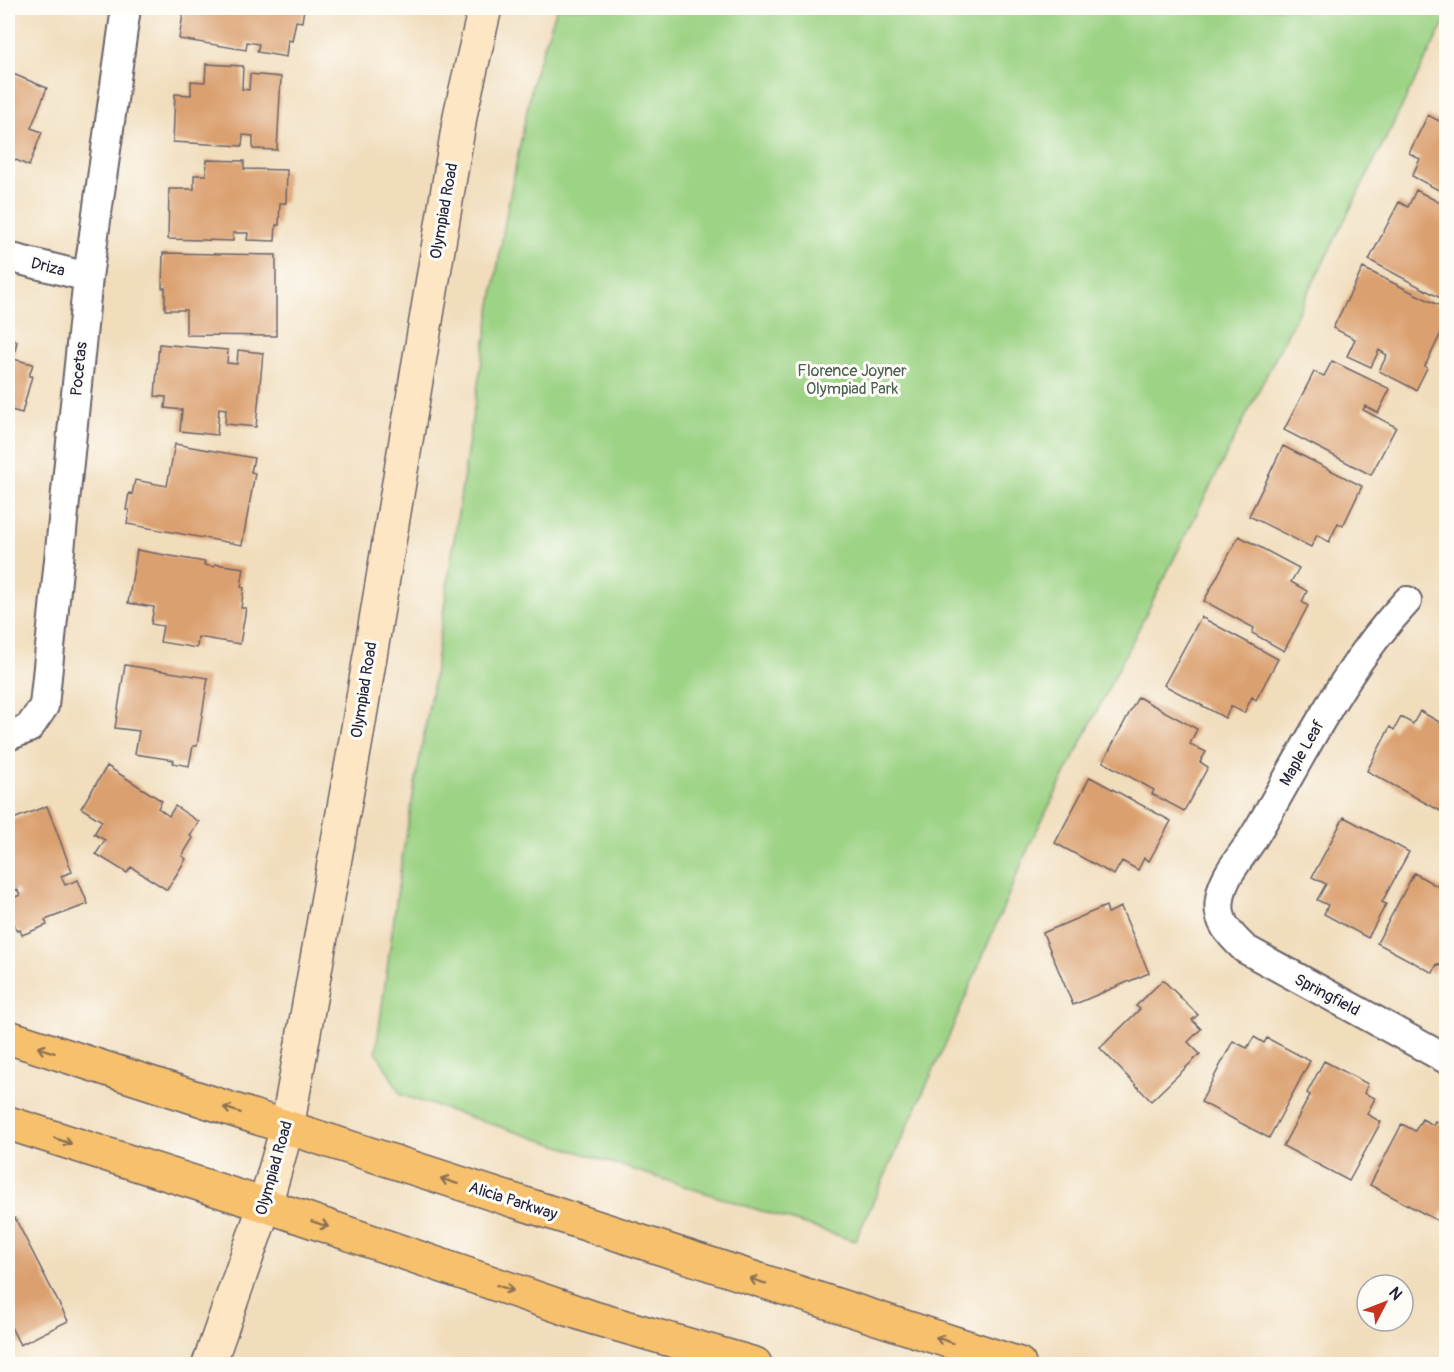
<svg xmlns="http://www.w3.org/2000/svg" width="1454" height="1372" viewBox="0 0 1454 1372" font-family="Pangolin,sans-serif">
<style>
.green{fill:#9dd385;stroke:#607a60;stroke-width:1.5}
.building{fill:#dba06f}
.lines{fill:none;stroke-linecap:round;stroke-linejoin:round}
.street-casing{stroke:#6a6368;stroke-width:32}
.secondary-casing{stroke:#6a6368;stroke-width:36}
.primary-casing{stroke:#6a6368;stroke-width:36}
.street{stroke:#fff;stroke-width:28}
.secondary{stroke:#fce6c4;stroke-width:33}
.primary{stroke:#f7c06c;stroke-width:33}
.oneway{stroke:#8c7154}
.labels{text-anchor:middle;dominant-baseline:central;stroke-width:6;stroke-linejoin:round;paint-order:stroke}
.street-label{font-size:16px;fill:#22223b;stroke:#fdfcf7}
.park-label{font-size:16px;fill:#4d6055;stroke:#fdfcf7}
</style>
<rect width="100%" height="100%" fill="#fdfcf7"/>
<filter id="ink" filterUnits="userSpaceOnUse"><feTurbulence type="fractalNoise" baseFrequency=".0167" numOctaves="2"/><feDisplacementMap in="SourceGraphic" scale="12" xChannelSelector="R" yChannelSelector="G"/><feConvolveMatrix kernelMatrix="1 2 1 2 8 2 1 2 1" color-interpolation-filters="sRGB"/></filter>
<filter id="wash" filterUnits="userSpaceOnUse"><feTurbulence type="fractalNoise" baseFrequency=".008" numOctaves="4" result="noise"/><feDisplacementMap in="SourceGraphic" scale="24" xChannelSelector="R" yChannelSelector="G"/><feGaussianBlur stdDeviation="1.35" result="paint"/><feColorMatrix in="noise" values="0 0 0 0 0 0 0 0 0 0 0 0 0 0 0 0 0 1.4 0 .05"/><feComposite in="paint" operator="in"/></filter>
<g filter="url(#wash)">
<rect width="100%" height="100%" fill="#f1ddbc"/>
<!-- green -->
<path class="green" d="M 557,8 L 1446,8 L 1446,19 L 1030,844 L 949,1036 L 855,1241 L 401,1095 L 376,1051 L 402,858 L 432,689 L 470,432 L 507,210 L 534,75 Z"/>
<g id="blocks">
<!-- building -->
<path class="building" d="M 184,8 L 304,8 L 302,22 L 296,21 L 292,41 L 288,40 L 286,57 L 257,52 L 259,44 L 247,42 L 246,50 L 179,39 Z
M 206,64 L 243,66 L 242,89 L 249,90 L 250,74 L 281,77 L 277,150 L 253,149 L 253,136 L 243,135 L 242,146 L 173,142 L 175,94 L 191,95 L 191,81 L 205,82 Z
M 13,74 L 47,88 L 31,128 L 42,132 L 29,166 L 14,159 L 9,170 L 8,170 L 8,79 L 11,80 Z
M 1446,106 L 1446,194 L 1412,176 L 1420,159 L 1409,153 L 1428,115 L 1439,121 Z
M 207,160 L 244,161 L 244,169 L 287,170 L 286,203 L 280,203 L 279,225 L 276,225 L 275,241 L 247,240 L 248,233 L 233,233 L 233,241 L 168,239 L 169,189 L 194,189 L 194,175 L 206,175 Z
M 1416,190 L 1446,206 L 1446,301 L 1369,260 L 1399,202 L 1408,207 Z
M 163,253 L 276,255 L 276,336 L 186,335 L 186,310 L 165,310 L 165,288 L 162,288 Z
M 1363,268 L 1446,309 L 1446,323 L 1425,366 L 1427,368 L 1416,390 L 1379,371 L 1387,355 L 1379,350 L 1371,367 L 1347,356 L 1355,339 L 1333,328 Z
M 8,339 L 17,341 L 13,359 L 33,364 L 29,376 L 32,376 L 22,413 L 11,410 L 8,421 Z
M 159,344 L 228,350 L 227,363 L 237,364 L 238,350 L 263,353 L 256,427 L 225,424 L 226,409 L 219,408 L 217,435 L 180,431 L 182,410 L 165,408 L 166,397 L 155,396 Z
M 1332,361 L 1390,389 L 1378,413 L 1365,406 L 1363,410 L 1396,427 L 1371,475 L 1284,430 L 1314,372 L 1324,376 Z
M 175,444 L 254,458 L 251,472 L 255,473 L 242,545 L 127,524 L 129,510 L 126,510 L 129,493 L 132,494 L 135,480 L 167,486 Z
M 1283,446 L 1362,486 L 1343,526 L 1338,523 L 1329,542 L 1317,535 L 1311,547 L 1249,516 Z
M 1239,536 L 1299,568 L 1291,582 L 1307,591 L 1302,602 L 1308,606 L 1284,651 L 1252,633 L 1254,628 L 1204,601 Z
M 137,550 L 205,562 L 204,565 L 214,567 L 215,564 L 244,568 L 241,587 L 244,588 L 241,608 L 246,608 L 240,644 L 198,637 L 197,648 L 160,642 L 163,626 L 151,624 L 154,607 L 128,603 Z
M 1201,617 L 1278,659 L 1256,700 L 1252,697 L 1244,713 L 1231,706 L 1225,718 L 1164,685 Z
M 125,665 L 208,678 L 197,746 L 193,746 L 189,766 L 173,763 L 174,760 L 135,754 L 139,731 L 115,728 Z
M 1138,697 L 1197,729 L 1190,744 L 1206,752 L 1200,762 L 1208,767 L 1184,811 L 1152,794 L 1154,790 L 1103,762 Z
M 1420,711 L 1446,726 L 1446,808 L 1444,813 L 1367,771 L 1390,727 L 1394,730 L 1401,717 L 1413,724 Z
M 107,766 L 162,801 L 158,808 L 169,816 L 175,806 L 199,822 L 190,836 L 193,838 L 182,856 L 186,859 L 167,890 L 131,867 L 127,873 L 96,854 L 105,840 L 94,834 L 102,821 L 81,808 Z
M 1090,777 L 1171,821 L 1149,861 L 1144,858 L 1138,870 L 1122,861 L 1114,875 L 1055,843 Z
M 47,806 L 72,872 L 61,876 L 65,885 L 78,880 L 88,904 L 45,920 L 47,925 L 22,935 L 20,930 L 17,931 L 8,908 L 8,900 L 20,895 L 17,889 L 8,893 L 8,821 Z
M 1344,817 L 1409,852 L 1382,902 L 1386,904 L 1368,938 L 1324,914 L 1328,905 L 1317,900 L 1326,884 L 1312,877 Z
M 1414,873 L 1446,891 L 1446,968 L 1437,964 L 1433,973 L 1377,943 Z
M 1106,906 L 1108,913 L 1121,907 L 1149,973 L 1073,1005 L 1043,933 Z
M 1163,980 L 1198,1015 L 1192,1020 L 1201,1029 L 1188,1042 L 1200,1054 L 1151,1101 L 1100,1048 L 1140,1009 L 1136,1006 Z
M 1254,1037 L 1264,1043 L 1267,1038 L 1310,1061 L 1269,1138 L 1201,1102 L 1233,1041 L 1247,1048 Z
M 1324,1061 L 1368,1084 L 1364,1093 L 1375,1098 L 1367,1114 L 1381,1122 L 1349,1181 L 1283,1146 L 1310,1095 L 1307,1093 Z
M 1422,1119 L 1433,1125 L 1435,1121 L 1446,1127 L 1446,1205 L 1438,1221 L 1370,1185 L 1402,1124 L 1415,1131 Z
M 15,1218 L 68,1321 L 20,1345 L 8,1321 L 8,1222 Z"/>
</g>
</g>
<g filter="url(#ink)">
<use href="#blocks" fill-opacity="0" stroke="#6a6368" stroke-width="1.5"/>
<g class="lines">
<!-- street casing -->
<g class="street-casing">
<path id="street" d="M 8,257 L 88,277
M 1407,601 C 1342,670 1303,755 1255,835 C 1243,856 1223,874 1220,899 C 1216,921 1230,935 1245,949 L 1446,1059
M 8,736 L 29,728 L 44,706 L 88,277 L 126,8"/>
</g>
<!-- secondary casing -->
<g class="secondary-casing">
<path id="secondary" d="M 209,1364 L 265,1205 L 287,1128 L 356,740 L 461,111 L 485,8"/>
</g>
<!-- primary casing -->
<g class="primary-casing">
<path id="primary" d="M 8,1037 L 1019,1364
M 8,1123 L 265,1205 L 594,1318 L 755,1364"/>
</g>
<!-- street -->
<use href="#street" class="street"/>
<!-- secondary -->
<use href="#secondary" class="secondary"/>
<!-- primary -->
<use href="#primary" class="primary"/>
</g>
<!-- one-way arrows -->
<defs><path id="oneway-shaft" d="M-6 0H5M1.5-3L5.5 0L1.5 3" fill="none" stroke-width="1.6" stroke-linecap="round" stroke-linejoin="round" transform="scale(1.5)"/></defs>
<g class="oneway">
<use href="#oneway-shaft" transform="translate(46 1050) rotate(-162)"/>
<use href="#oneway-shaft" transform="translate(232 1110) rotate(-162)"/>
<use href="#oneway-shaft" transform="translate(63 1141) rotate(18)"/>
<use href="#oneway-shaft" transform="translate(449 1181) rotate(-162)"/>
<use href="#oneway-shaft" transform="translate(320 1224) rotate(19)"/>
<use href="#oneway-shaft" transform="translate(758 1281) rotate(-162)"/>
<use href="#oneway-shaft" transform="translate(505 1288) rotate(19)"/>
<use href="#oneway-shaft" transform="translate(944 1340) rotate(-162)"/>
</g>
</g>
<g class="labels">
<!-- street labels -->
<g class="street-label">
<text transform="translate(444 211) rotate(-80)">Olympiad Road</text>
<text transform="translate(48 267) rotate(14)">Driza</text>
<text transform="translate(79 369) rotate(-84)">Pocetas</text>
<text transform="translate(364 690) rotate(-81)">Olympiad Road</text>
<text transform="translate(1302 753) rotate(-60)">Maple Leaf</text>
<text transform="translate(1327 995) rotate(28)">Springfield</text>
<text transform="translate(274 1168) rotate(-74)">Olympiad Road</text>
<text transform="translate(513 1201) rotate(18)">Alicia Parkway</text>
</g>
<!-- park labels -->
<g class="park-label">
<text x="852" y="371">Florence Joyner<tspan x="852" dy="18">Olympiad Park</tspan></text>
</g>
</g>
<!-- margin -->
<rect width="1454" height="1372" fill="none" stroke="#fdfcf7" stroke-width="30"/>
<!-- north arrow -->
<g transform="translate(1385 1303) rotate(48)"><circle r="28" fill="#fdfcf7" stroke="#a5a5ac" stroke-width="1.5"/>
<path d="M0-4.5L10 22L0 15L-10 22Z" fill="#c8321e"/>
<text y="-9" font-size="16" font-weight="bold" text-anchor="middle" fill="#22223b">N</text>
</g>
</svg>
